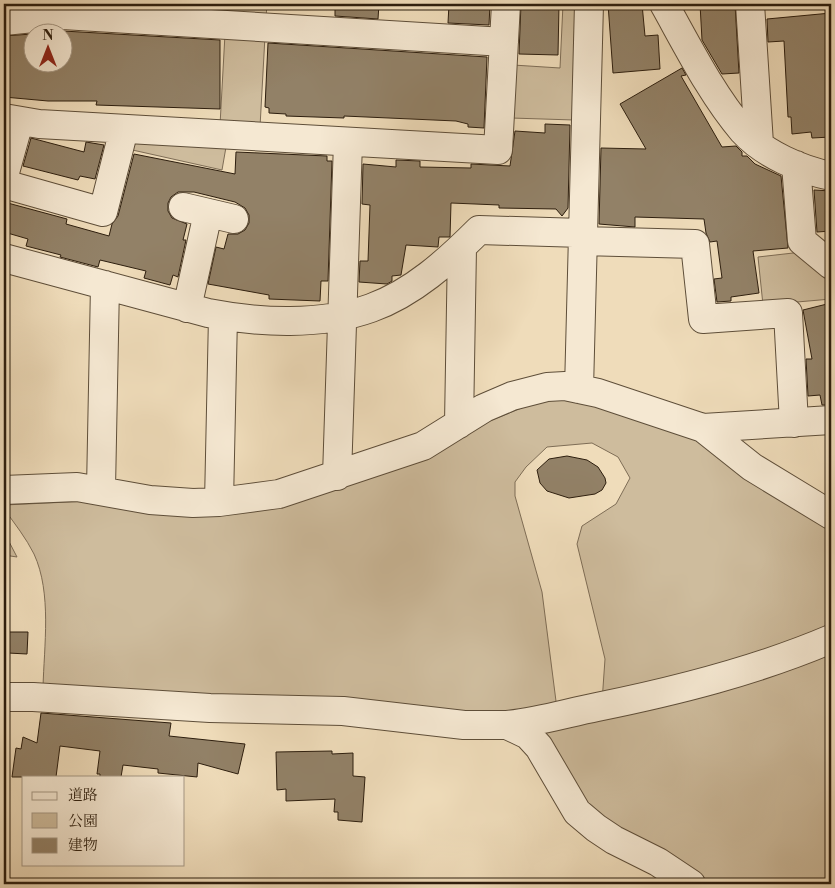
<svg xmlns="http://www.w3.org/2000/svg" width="835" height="888" viewBox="0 0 835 888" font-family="'Libre Bodoni','Noto Serif JP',serif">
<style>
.green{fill:#cebc9d;stroke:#7e6d56}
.building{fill:#928167;stroke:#2d1e0e}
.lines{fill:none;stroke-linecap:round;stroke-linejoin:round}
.minor-casing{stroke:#5e4e39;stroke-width:30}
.minor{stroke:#f5e8d2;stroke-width:28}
</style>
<rect width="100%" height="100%" fill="#efdcba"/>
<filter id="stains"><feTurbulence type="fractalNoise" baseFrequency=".004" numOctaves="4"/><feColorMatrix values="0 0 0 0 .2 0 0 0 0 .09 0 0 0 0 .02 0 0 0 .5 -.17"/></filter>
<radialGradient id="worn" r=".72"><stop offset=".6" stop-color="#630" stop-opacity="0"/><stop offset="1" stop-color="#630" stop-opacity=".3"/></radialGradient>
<!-- green -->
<path class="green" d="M 227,4 L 267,4 L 266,18 L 226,16 Z
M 563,4 L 576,4 L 574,120 L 511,118 L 513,65 L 560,68 Z
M 225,34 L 265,36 L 260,127 L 220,125 Z
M 138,142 L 226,147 L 222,170 L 128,149 Z
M 802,252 L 831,276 L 831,299 L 763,305 L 758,257 Z
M 557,399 L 592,405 L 687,435 L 831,523 L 831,632 L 602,702 L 605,659 L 577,544 L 582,526 L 616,504 L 630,478 L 618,457 L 592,443 L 547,447 L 526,467 L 515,482 L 515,496 L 542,592 L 557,709 L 527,715 L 43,688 C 44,646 52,593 34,554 C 26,538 15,524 4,509 L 4,505 L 90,501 L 174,515 L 482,424 L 529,405 Z
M 4,531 L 4,532 L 17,557 L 4,555 Z
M 831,644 L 831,884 L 702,884 L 598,822 L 534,728 Z"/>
<!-- building -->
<path class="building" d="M 204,4 L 222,4 L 222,9 L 204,8 Z
M 335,4 L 379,4 L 378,19 L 335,16 Z
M 449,4 L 490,4 L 489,25 L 448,23 Z
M 521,4 L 559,4 L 558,55 L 519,54 Z
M 608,4 L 642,4 L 645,36 L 658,35 L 660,69 L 613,73 Z
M 700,4 L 735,4 L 739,73 L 722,74 L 702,40 Z
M 831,13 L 831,137 L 812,138 L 811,132 L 792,134 L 791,117 L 788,117 L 784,41 L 768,42 L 767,19 Z
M 63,31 L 220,40 L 220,109 L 96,105 L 97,101 L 48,101 L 4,97 L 4,36 L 32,34 L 32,62 L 62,62 L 62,32 L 51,32 Z
M 268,43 L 487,57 L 484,128 L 468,127 L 468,124 L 456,121 L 344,116 L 344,118 L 286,116 L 286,114 L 269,113 L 269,108 L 265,107 Z
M 682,68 L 686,75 L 681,76 L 722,147 L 736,146 L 742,152 L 742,156 L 747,156 L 755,164 L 781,176 L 788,248 L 753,251 L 759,293 L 731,297 L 731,301 L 717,302 L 714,279 L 722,278 L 717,241 L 710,242 L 706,233 L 704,219 L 635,217 L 635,227 L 599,224 L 601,148 L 646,149 L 620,104 Z
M 545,124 L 570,125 L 568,208 L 562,216 L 556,209 L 499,208 L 499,205 L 451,203 L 450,237 L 439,237 L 438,247 L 406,245 L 401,275 L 392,276 L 392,281 L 387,284 L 359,282 L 360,261 L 368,261 L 370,205 L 362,204 L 363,164 L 396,167 L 396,160 L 420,161 L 420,167 L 471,168 L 471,164 L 510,166 L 515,131 L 545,133 Z
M 31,138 L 84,152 L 86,142 L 104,145 L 95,179 L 80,176 L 78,180 L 23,166 Z
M 236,152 L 327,156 L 327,161 L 332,161 L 328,281 L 321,281 L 320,301 L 269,299 L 269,295 L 208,284 L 216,247 L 224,249 L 228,234 L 238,234 L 245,230 L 249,223 L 249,215 L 245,208 L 235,202 L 194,192 L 178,192 L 171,197 L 168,203 L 168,211 L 172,218 L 187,224 L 183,240 L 186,240 L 178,277 L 173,275 L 170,285 L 144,278 L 146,271 L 100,260 L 98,267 L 60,257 L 61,255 L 26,246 L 28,239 L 4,232 L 4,202 L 67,219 L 66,224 L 109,236 L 112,224 L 118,216 L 134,154 L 235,174 Z
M 814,190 L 831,191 L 831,231 L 817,232 Z
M 831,303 L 831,405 L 822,405 L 820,395 L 808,396 L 806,359 L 812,359 L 803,310 Z
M 567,456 L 587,460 L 598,467 L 605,478 L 606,483 L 602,490 L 595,494 L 569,498 L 547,491 L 540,483 L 537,470 L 549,459 Z
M 8,632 L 28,632 L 27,654 L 8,653 Z
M 41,713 L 171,723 L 169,736 L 245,744 L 238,774 L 198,763 L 197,777 L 158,773 L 158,769 L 123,765 L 121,777 L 100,777 L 100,774 L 97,774 L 100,751 L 60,746 L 56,777 L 12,777 L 16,748 L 21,749 L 23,737 L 37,743 Z
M 332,751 L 332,754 L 353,753 L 353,776 L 365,777 L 362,822 L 338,820 L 338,812 L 334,812 L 335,799 L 286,801 L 286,789 L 277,790 L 276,752 Z"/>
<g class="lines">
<!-- minor casing -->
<g class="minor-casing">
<path id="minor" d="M 664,4 C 687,45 712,95 743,131 C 764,154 801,170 831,176
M 750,4 L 759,144
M 4,21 L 63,15 L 504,42
M 4,118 L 39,124 L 498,150 L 506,4
M 796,165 L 802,241 L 831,265
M 4,176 L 19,122
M 4,184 L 103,212 L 124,129
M 183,207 L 234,219
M 582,241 L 695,244 L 703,319 L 788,313 L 794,423
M 4,258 L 208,313 C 259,323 321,326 371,308 C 413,293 448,261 479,230 L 582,233
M 187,308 L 208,213
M 579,389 L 589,4
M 459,424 L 462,247
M 703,428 L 752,467 L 831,515
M 337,476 L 348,142
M 101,489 L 105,285
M 4,490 L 77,487 L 150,500 L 193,503 L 219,502 L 279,494 L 423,446 L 484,408 L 512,396 L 547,387 L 565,386 L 598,393 L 703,428 L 831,420
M 219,502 L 223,316
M 4,697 L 33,697 L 210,708 L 343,711 L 464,725 L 507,725 L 528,735 L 539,747 L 577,812 L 596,828 L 614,840 L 658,862 L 691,884
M 507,725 C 538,722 567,713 597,707 C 676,691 756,671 831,639"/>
</g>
<!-- minor -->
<use href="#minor" class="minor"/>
</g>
<!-- margin -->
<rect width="835" height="888" fill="none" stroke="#efdcba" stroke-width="20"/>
<rect x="5" y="5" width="825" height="878" fill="none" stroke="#2d1e0e" stroke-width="2.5"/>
<rect x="10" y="10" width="815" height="868" fill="none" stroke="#2d1e0e"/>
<!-- legend -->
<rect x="22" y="776" width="162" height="90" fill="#f5e8d2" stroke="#a59784"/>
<rect x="32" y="792" width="25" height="8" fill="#f5e8d2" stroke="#a59784"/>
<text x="68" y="800" font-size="15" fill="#2d1e0e">道路</text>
<rect x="32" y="813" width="25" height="15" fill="#cebc9d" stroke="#a59784"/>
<text x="68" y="826" font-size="15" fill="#2d1e0e">公園</text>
<rect x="32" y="838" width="25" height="15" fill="#928167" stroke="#a59784"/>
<text x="68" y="850" font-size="15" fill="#2d1e0e">建物</text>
<!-- north arrow -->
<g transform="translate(48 48)"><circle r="24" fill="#f5e8d2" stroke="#a59784"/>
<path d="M0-4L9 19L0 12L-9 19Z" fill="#8f2418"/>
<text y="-8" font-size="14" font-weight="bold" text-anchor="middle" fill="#2d1e0e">N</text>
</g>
<rect width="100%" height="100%" filter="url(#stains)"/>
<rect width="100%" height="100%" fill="url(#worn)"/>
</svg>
